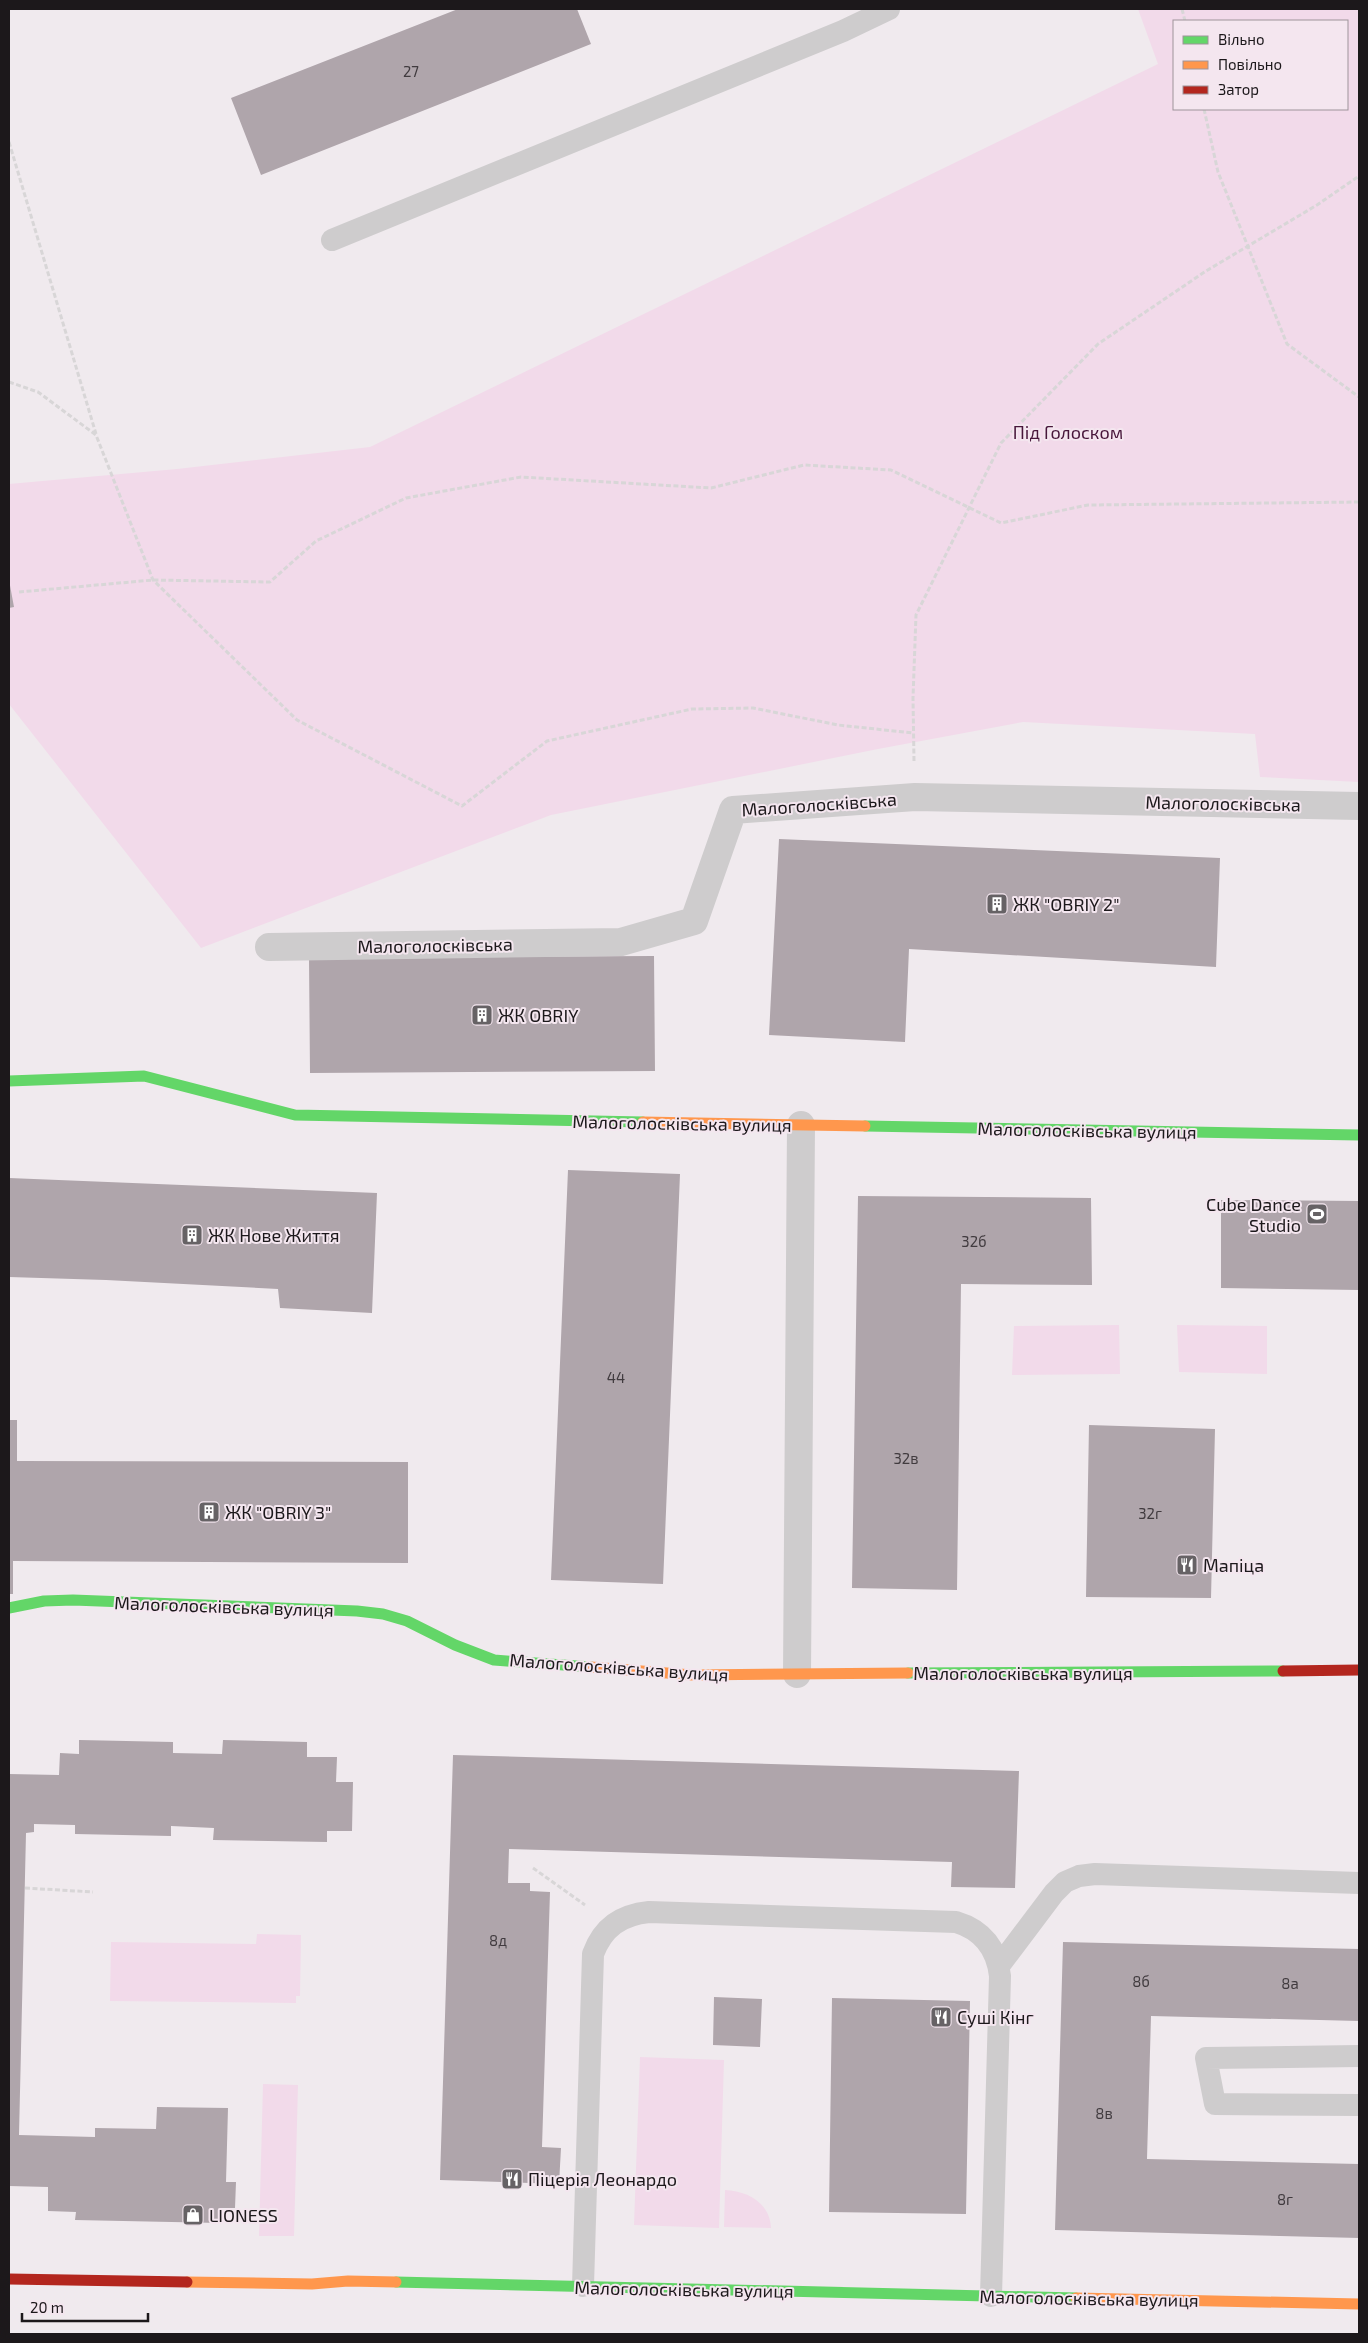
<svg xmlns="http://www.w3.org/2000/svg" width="1368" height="2343" viewBox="0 0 1368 2343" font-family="'Exo 2',sans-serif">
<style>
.green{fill:#f2daea;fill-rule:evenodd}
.building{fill:#afa5ab}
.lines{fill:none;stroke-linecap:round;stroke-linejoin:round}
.path{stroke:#d8d6d7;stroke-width:3;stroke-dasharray:5 2.5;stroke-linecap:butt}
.lane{stroke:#cecccd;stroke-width:22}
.street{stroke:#cecccd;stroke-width:28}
.fast{stroke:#63d668;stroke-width:11}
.slow{stroke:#ff974d;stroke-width:11}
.jam{stroke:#b3261e;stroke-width:11}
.labels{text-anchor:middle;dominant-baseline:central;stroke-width:4;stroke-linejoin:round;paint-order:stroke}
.number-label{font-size:15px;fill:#413b3f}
.park-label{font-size:18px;fill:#47163a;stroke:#f4e6ef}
.street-label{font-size:18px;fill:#1c181b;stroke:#f4e6ef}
.poi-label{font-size:18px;fill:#1c181b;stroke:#f4e6ef;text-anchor:start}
</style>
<rect width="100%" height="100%" fill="#f0eaee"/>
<!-- green -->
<path class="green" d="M 1138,9 L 1359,9 L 1359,782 L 1260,777 L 1255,734 L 1023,722 L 878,749 L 551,815 L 201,948 L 9,704 L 9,484 L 177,469 L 370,447 L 1158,64 ZM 1174,21 L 1347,21 L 1347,109 L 1174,109 Z
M 1119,1325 L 1120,1374 L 1012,1375 L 1014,1326 Z
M 1177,1325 L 1267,1326 L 1267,1374 L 1179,1372 Z
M 257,1934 L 301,1935 L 300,1996 L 296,1996 L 296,2003 L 110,2001 L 111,1942 L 256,1944 Z
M 640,2057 L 724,2060 L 719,2228 L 634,2225 Z
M 263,2084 L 298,2085 L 294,2236 L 259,2236 Z
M 725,2190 C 748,2191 770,2203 771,2228 L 724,2227 Z"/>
<!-- building -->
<path class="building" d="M 458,9 L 577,9 L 591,44 L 261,175 L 231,98 Z
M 9,580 L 14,607 L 9,608 Z
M 779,839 L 1220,858 L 1216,967 L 909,949 L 905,1042 L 769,1035 Z
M 654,956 L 655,1071 L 310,1073 L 309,958 Z
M 568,1170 L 680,1174 L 663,1584 L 551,1580 Z
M 9,1178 L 377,1193 L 372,1313 L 280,1308 L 278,1289 L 106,1280 L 9,1277 Z
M 858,1196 L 1091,1198 L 1092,1285 L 961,1284 L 957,1590 L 852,1588 Z
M 1221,1200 L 1359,1201 L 1359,1290 L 1221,1288 Z
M 9,1420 L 17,1420 L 17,1461 L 408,1462 L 408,1563 L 13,1561 L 13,1594 L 9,1594 Z
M 1089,1425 L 1215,1429 L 1211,1598 L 1086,1597 Z
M 79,1740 L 173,1742 L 173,1753 L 222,1754 L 223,1740 L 307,1742 L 307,1757 L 337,1757 L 336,1782 L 353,1782 L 352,1831 L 327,1831 L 327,1842 L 213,1840 L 214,1828 L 171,1826 L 171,1836 L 75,1834 L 75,1825 L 34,1824 L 34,1832 L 26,1833 L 19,2135 L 95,2137 L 95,2128 L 156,2129 L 157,2107 L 228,2108 L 226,2182 L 236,2182 L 235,2208 L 220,2208 L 220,2223 L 75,2220 L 76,2212 L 48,2211 L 48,2187 L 9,2186 L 9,1774 L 59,1775 L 60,1753 L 79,1754 Z
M 453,1755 L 1019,1771 L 1015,1888 L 951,1887 L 952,1862 L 509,1849 L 508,1883 L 530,1883 L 530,1891 L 550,1892 L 542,2147 L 561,2148 L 559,2184 L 440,2180 Z
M 1063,1942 L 1359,1949 L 1359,2021 L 1151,2016 L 1147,2159 L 1359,2164 L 1359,2238 L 1055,2230 Z
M 714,1997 L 762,1999 L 760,2047 L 713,2045 Z
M 832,1998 L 970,2001 L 966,2214 L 829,2212 Z"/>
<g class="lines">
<!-- path -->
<path class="path" d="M 1182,9 L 1185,21
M 1204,109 L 1218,172 L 1287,344 L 1359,397
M 9,142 L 96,434
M 9,382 L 38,392 L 96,435 L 153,580 L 297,720 L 462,806 L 547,741 L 692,709 L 753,708 L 838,725 L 913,733
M 19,592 L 153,580 L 270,582 L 316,541 L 406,498 L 521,477 L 711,488 L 804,465 L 891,470 L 1001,523 L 1088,505 L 1359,502
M 914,761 L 913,698 L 916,615 L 1001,443 L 1098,344 L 1206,271 L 1317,205 L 1359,176
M 533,1868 L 585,1905
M 25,1888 L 93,1892"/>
<!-- lane -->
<path class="lane" d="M 332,240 L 843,31 L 889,9
M 999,1966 L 1054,1893 L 1065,1882 L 1079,1876 L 1095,1874 L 1359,1883
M 1359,2056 L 1206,2058 L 1215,2104 L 1359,2105
M 583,2286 L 593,1954 C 603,1927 621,1915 649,1912 L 956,1922 C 983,1930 997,1949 1000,1976 L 991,2296"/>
<!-- street -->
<path class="street" d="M 269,947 L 621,942 L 694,921 L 733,810 L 915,797 L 1359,806
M 797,1674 L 801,1125"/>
<!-- fast -->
<path class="fast" d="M 9,1081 L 144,1076 L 295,1115 L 643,1122
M 865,1126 L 1359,1135
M 9,1608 L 44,1601 L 73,1600 L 357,1611 L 383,1614 L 407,1621 L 455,1645 L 494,1660 L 591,1667
M 908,1673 L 1283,1671
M 396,2282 L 1076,2298"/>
<!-- slow -->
<path class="slow" d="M 643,1122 L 865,1126
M 591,1667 L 692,1675 L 908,1673
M 187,2282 L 312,2284 L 348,2281 L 396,2282
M 1076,2298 L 1359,2304"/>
<!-- jam -->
<path class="jam" d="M 1283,1671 L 1359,1670
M 9,2279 L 187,2282"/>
</g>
<!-- icons -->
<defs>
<g id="building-square" transform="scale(1.125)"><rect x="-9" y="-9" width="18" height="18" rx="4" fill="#666265" stroke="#f4e6ef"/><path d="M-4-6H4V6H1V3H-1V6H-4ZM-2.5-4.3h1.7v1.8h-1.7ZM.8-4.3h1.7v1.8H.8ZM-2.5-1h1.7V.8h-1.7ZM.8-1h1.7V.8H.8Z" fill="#fff"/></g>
<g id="stadium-square" transform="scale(1.125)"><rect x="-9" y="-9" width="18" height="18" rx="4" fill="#666265" stroke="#f4e6ef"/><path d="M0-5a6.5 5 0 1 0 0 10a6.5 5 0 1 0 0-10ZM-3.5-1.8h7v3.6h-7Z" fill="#fff"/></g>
<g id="restaurant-square" transform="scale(1.125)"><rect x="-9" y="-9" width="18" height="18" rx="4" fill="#666265" stroke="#f4e6ef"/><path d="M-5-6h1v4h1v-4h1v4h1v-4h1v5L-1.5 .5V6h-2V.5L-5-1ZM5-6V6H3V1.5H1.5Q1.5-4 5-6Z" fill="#fff"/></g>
<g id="shop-square" transform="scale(1.125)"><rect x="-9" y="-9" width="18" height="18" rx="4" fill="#666265" stroke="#f4e6ef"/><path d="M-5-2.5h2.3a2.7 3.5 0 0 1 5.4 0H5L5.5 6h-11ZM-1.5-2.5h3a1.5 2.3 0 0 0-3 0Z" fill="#fff"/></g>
</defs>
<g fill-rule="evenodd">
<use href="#building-square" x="997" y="904"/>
<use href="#building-square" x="482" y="1015"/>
<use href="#stadium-square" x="1317" y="1214"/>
<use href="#building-square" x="192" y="1235"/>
<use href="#building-square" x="209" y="1512"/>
<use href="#restaurant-square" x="1187" y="1565"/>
<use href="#restaurant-square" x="941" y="2017"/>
<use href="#restaurant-square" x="512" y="2179"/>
<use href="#shop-square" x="193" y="2215"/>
</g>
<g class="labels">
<!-- number labels -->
<g class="number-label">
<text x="411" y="71">27</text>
<text x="974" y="1241">32б</text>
<text x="616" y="1377">44</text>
<text x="906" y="1458">32в</text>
<text x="1150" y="1513">32г</text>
<text x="498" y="1940">8д</text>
<text x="1141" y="1981">8б</text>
<text x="1290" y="1983">8а</text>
<text x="1104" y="2113">8в</text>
<text x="1285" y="2199">8г</text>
</g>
<!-- park labels -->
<g class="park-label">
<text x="1068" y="432">Під Голоском</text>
</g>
<!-- street labels -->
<g class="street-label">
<text transform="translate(1223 803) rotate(1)">Малоголосківська</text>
<text transform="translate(819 804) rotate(-4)">Малоголосківська</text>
<text transform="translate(435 945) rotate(-1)">Малоголосківська</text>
<text transform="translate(682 1123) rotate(1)">Малоголосківська вулиця</text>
<text transform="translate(1087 1130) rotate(1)">Малоголосківська вулиця</text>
<text transform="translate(224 1606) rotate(2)">Малоголосківська вулиця</text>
<text transform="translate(619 1667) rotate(4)">Малоголосківська вулиця</text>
<text x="1023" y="1673">Малоголосківська вулиця</text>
<text transform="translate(684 2289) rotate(1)">Малоголосківська вулиця</text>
<text transform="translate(1089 2298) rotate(1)">Малоголосківська вулиця</text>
</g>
<!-- poi labels -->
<g class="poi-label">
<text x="1013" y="904">ЖК "OBRIY 2"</text>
<text x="498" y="1015">ЖК OBRIY</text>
<text x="1301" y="1204" text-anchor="end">Cube Dance<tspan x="1301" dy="21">Studio</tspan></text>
<text x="208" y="1235">ЖК Нове Життя</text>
<text x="225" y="1512">ЖК "OBRIY 3"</text>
<text x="1203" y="1565">Мапіца</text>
<text x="957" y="2017">Суші Кінг</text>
<text x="528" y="2179">Піцерія Леонардо</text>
<text x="209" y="2215">LIONESS</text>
</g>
</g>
<!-- border -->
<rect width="1368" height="2343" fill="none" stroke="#1c181b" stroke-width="20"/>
<!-- legend -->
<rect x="1173" y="20" width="175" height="90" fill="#f4e6ef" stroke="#9e949a"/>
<rect x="1183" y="36" width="25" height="8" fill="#63d668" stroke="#9e949a"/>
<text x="1218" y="45" font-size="15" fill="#1c181b">Вільно</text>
<rect x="1183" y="61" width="25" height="8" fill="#ff974d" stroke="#9e949a"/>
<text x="1218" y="70" font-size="15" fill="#1c181b">Повільно</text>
<rect x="1183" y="86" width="25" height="8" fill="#b3261e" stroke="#9e949a"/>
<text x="1218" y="95" font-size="15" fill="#1c181b">Затор</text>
<!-- scale -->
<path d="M22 2313v8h126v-8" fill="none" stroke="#1c181b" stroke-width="2.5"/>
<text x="30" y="2313" font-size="15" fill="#1c181b" stroke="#f4e6ef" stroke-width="4" paint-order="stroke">20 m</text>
</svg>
